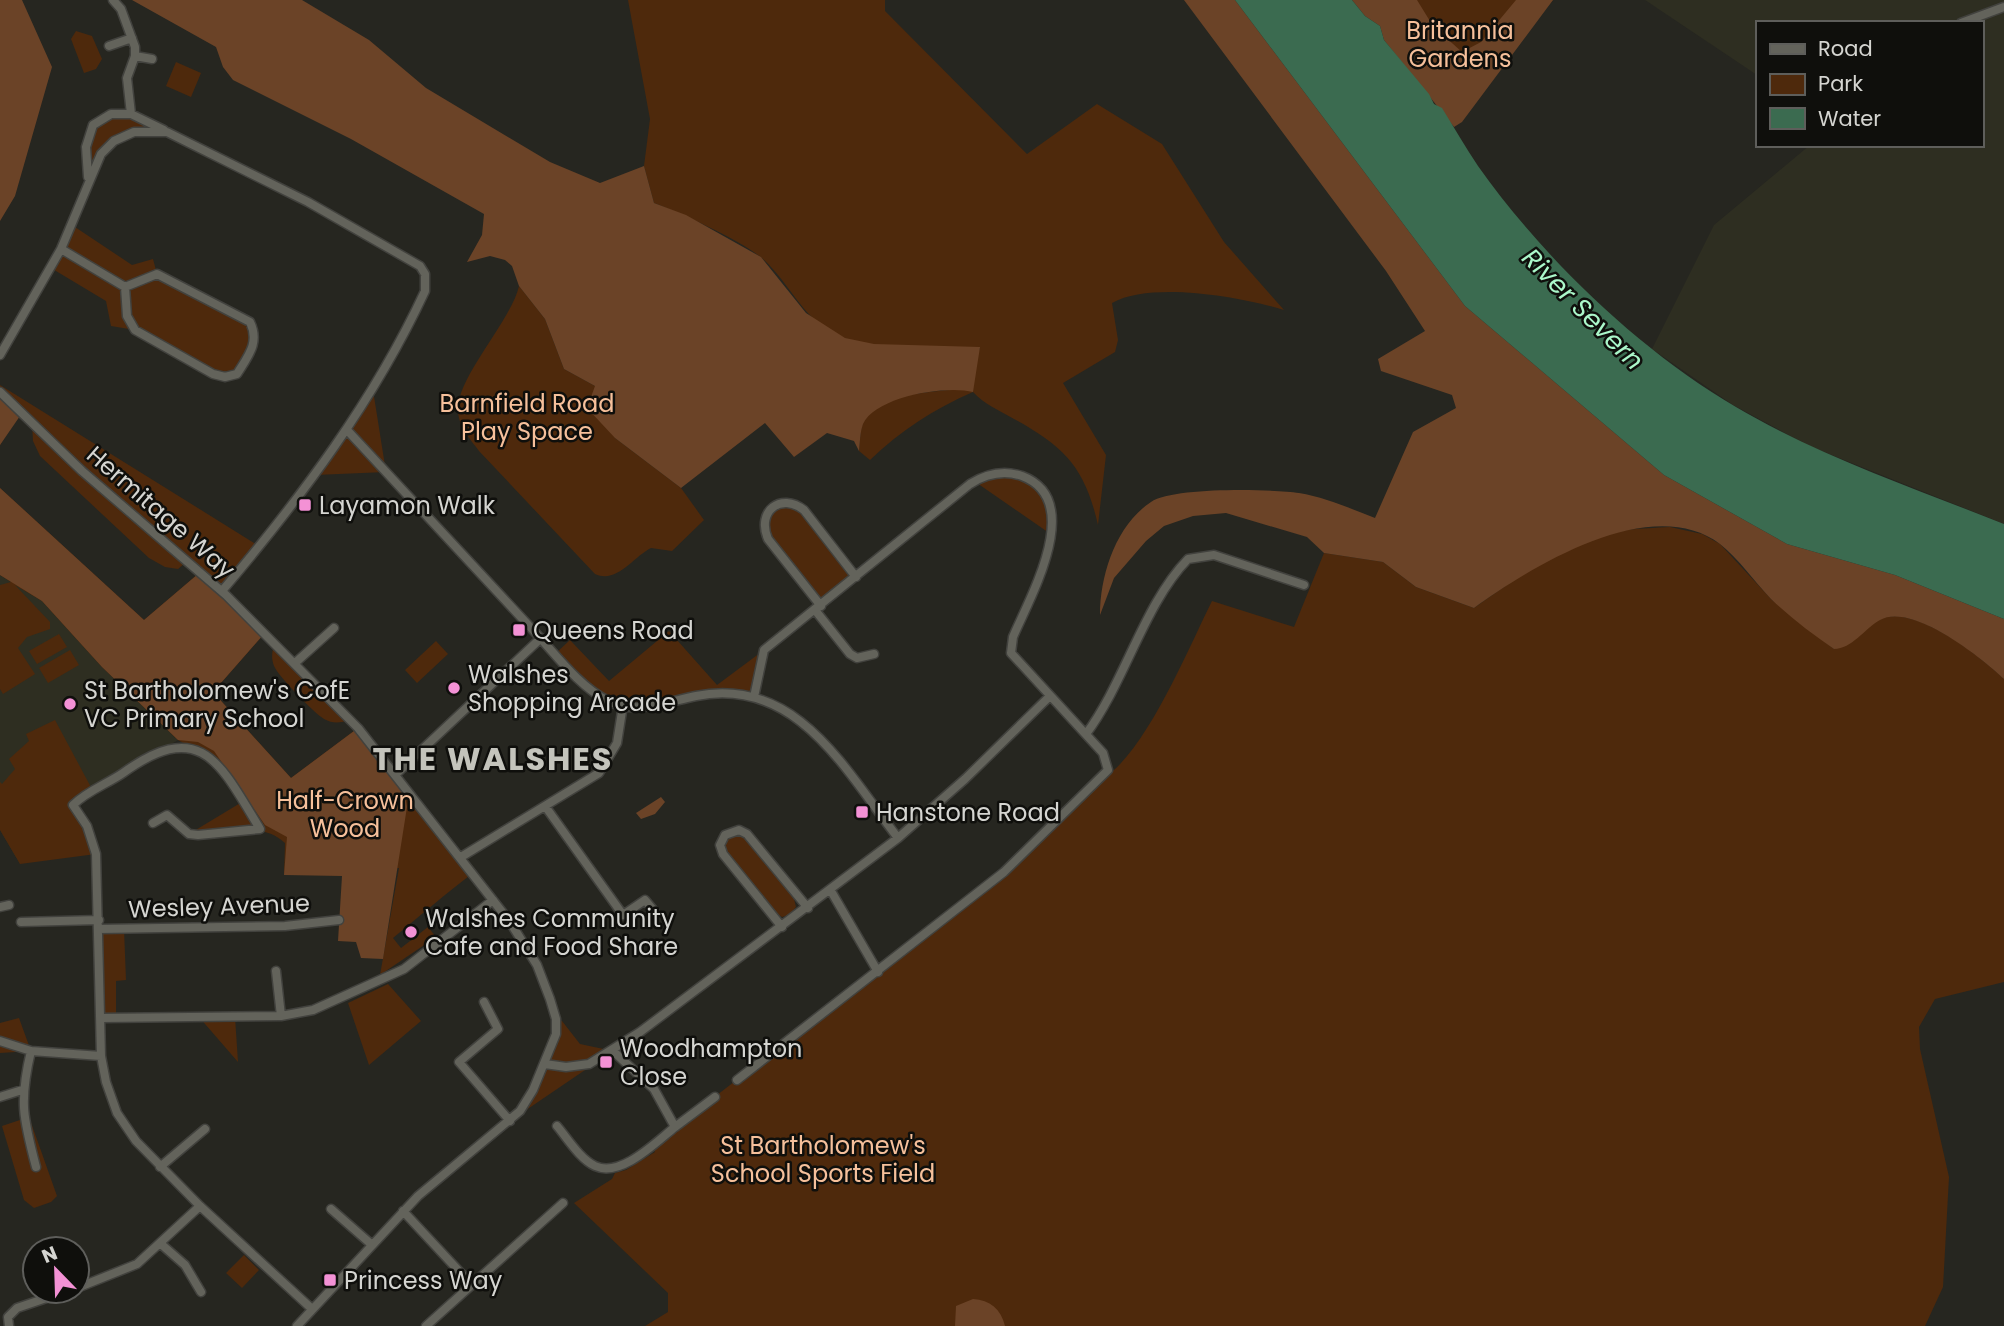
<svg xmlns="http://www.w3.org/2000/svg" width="2004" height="1326" viewBox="0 0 2004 1326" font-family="Poppins,sans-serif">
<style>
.built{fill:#2e2e21}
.green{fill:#4e290c}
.forest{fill:#6b4327}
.water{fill:#3b6b50}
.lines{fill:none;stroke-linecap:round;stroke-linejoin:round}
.street-casing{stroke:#42423e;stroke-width:11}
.street{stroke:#63635b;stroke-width:8}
.poi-dot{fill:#f391d5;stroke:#0f0f0c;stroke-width:2.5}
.labels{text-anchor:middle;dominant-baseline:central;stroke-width:5;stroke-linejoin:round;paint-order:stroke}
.park-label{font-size:24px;fill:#f6c09b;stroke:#0f0f0c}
.poi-label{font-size:24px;fill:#d5d5d1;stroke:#0f0f0c;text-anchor:start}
.street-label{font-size:24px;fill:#d5d5d1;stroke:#0f0f0c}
.water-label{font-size:26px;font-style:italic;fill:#abf8ca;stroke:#0f0f0c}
.district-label{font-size:32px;font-weight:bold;letter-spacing:2px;fill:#c4c4bc;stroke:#0f0f0c}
</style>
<rect width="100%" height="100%" fill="#262620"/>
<!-- built -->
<path class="built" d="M 1645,0 L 2004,0 L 2004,524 L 1809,446 L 1733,405 L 1652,349 L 1714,225 L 1810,145 L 1981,145 L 1981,23 L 1757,23 L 1757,75 Z
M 0,575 L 42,601 L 102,667 L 178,740 L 93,791 L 20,864 L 0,830 Z"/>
<!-- green -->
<path class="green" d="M 628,0 L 885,0 L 885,11 L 1027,154 L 1097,104 L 1162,144 L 1224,242 L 1284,310 C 1241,297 1152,281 1112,303 L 1118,340 L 1115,352 L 1063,383 L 1106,455 L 1098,525 C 1085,468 1065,447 1014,419 C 1000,411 984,404 973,392 C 934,409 900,431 870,460 L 859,451 C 860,443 860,430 863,423 C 880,392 932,392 962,389 L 980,348 C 937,346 888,351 847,339 C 806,327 792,285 763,259 C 741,240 682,214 654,203 L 644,166 L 650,119 Z
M 1369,0 L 1553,0 L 1458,111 Z
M 76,31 L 92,36 L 102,59 L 96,69 L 84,73 L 71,39 Z
M 176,62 L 201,73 L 191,97 L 166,86 Z
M 118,112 L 167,132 C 117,131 114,141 88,180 L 93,125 Z
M 72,225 L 132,265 L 153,259 L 157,274 L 250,322 L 255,332 L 237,374 L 225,377 L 135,330 L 111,326 L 106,301 L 51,268 Z
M 519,286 L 545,319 L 564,369 L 595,386 L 615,438 L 681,488 L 704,520 L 672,551 L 651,548 C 633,557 617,584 595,574 L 479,451 C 471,440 460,429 458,413 C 454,380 511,322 519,286 Z
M 0,385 L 259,546 L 222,591 L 264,634 L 213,692 L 291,778 L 358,728 L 473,873 C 445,894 420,916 393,938 L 401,948 L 428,927 L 436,937 L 380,975 L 399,868 L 284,875 L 285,843 C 261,820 219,832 189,834 L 242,802 L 214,760 L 178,740 L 102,667 L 42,601 L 15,585 L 50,622 L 50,629 L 27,637 L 18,648 L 35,674 L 3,694 L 0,689 L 0,585 L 11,582 L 0,575 L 0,488 L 144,620 L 198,574 L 185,563 L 178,569 L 165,567 L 149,558 L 40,456 L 33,441 L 32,422 L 20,411 L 0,445 Z
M 373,390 L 386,472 L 315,475 Z
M 1013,474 L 1045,494 L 1052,535 L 974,481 Z
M 794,502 L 856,577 L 821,606 L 768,539 L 764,517 L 771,508 Z
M 1670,527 L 1702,534 L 1720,544 L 1772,600 L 1834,649 C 1849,640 1864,626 1880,619 C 1915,604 1981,657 2004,679 L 2004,982 L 1935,999 L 1919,1027 L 1920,1049 L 1949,1177 L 1943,1287 L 1925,1326 L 645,1326 L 668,1312 L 668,1293 L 574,1203 L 612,1179 L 615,1173 L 626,1170 L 655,1152 L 651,1146 L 957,910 L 1103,778 C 1145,754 1189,647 1212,601 L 1294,627 L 1324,553 L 1383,562 L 1416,587 L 1474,608 C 1518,576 1572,540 1627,530 C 1641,528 1656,528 1670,527 Z
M 669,631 L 717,685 L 764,650 L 754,697 L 737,694 L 657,706 L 608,701 L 555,654 L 570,640 L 609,681 Z
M 59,634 L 67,647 L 37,664 L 29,651 Z
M 436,641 L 448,654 L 417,683 L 405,670 Z
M 274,644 L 350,720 C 340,723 333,724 324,719 C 313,712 279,677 274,666 C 271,658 272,653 274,644 Z
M 70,650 L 79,665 L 48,683 L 39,668 Z
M 55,720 L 93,791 L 73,805 L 96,854 L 20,864 L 0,830 L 0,782 L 2,784 L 15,769 L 9,759 L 29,741 L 26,734 Z
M 737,833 L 747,840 L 794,899 L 796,907 L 789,915 L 782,917 L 776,913 L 726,852 L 724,843 L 729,836 Z
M 99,929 L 124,929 L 126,980 L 116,981 L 116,1018 L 102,1018 Z
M 388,984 L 421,1021 L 369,1065 L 348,1003 Z
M 199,1017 L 235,1017 L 238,1062 Z
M 19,1018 L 31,1051 L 0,1053 L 0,1023 Z
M 556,1019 L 562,1021 L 580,1044 L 613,1051 L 510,1121 L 545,1064 Z
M 29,1117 L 57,1196 L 51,1202 L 34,1208 L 24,1200 L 2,1126 Z
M 244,1255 L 259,1270 L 242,1288 L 226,1273 Z"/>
<!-- forest -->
<path class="forest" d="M 0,0 L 22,0 L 52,67 L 15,196 L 0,221 Z
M 132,0 L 302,0 L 369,40 L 426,88 L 550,162 L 600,183 L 644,166 L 654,203 L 686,215 L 761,257 L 806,313 L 845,338 L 874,344 L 980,347 L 973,392 C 947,385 876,396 863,424 C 860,432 860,443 859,451 L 854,441 L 827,433 L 794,457 L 765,423 L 681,488 L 615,438 L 587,408 L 595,386 L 564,369 L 545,319 L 519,286 L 512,266 L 505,260 L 490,256 L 467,262 L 482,235 L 484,214 L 351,139 L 233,80 L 223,67 L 216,47 Z
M 1184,0 L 1235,0 L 1465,306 L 1664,475 L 1787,544 L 1895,575 L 2004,619 L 2004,679 C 1982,658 1912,602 1880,620 C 1864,629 1852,649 1834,649 C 1812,634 1790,617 1771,599 C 1754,581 1739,559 1720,544 C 1651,492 1531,567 1474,608 L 1416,587 L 1383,562 L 1324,553 L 1307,537 L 1226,513 L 1193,516 L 1164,526 L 1146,541 L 1114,578 L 1100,615 C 1100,575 1116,525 1151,502 C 1173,487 1270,489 1299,493 C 1325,497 1351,509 1375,518 L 1413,432 L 1456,408 L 1452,395 L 1381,371 L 1378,359 L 1425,331 L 1386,271 Z
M 1352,0 L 1417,0 L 1433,26 L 1462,52 L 1481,42 L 1516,0 L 1553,0 L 1462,122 L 1454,127 L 1384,40 L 1380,26 L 1365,16 Z
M 0,398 L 20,416 L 0,445 Z
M 0,488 L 144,620 L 198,574 L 264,634 L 213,692 L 291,778 L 358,728 L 404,789 L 407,807 L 383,959 L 361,958 L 356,942 L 338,941 L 342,876 L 284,875 L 287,837 L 265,825 L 214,751 L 198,742 L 178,740 L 102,667 L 42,601 L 0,575 Z
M 661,797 L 665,802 L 655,814 L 641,819 L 636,813 Z
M 973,1299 C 990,1300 1001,1309 1005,1326 L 955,1326 L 956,1306 Z"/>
<!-- water -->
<path class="water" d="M 1235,0 L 1352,0 L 1365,16 L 1380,26 L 1384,40 L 1429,94 L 1434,104 L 1442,108 C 1454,127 1465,147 1478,166 C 1544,259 1639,350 1736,407 C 1821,457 1914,488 2004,524 L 2004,619 L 1895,575 L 1787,544 L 1664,475 L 1465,306 Z"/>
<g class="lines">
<!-- street casing -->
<g class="street-casing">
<path id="street" d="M 113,0 L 121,9 L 135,47 L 135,56 L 127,78 L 131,114 L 164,130
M 1961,23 L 2004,7
M 109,46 L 132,38
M 135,56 L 152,59
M 88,177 L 86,147 L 93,125 L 111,114 L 131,114
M 61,249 L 125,287 L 157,274 L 250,322 C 260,343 248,356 237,374 L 225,377 L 213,374 L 135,330 L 127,316 L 125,287
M 0,355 L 61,249 L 101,154 L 114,141 L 134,132 L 167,132 L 308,202 L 420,266 L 425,274 L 425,291 C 374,401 300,499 222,591
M 0,392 L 82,471 L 226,595 L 358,728 L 510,922 L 537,965 L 550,999 L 556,1019 L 556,1034 L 533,1090 L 520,1111 L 418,1196 L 297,1326
M 347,430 C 409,496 469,562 531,628 C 554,652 578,686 608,701 C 637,715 666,702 696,696 C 797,676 845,770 898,838
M 821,606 L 768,539 C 756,511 781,492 804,510 L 856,577
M 815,610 L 850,654 L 857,658 L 874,654
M 295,663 L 334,628
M 1086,734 C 1125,682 1144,604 1188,559 L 1214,555 L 1304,585
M 395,775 L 541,638
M 545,806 L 623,915 L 645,900 L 655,912
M 153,823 L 167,815 L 189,834 L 198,835 L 260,829 C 220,763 201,717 123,773 C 107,784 87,791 73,805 L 87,826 L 96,854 L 101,1056 L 106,1082 L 117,1113 L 136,1141 L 200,1206 L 312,1309
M 461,857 L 599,773 L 617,743 L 623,705
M 831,891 L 878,972
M 0,907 L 9,905
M 21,922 L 99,920
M 782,927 L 723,854 L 720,845 L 725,835 L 739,830 L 747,834 L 808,908
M 99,929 L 285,926 L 339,920
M 276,971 L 281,1016
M 484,1002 L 498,1029 L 459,1062 L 510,1121
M 102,1018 L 281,1016 L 313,1010 L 404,969 L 493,900
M 0,1041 L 31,1051 L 101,1056
M 31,1051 C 19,1101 23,1118 36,1167
M 545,1064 L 566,1067 L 589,1064 L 640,1032 L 898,838 L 965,779 L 1050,696
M 737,1080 L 1004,872 L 1108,770 L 1103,753 L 1011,653 L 1013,637 C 1030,597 1086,500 1022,476 C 1004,470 986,474 970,484 L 764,650 L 754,697
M 0,1097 L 22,1090
M 557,1126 C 568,1139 580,1159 595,1166 C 621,1178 656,1142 675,1127 L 654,1089 L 613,1051
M 675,1127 L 715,1097
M 160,1167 L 205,1129
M 331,1209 L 371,1244
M 403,1211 L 471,1284
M 161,1244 L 185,1265 L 201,1292
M 77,1288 L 137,1264 L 200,1206
M 9,1326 L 8,1317 L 17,1308 L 67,1291
M 426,1326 L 563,1203"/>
</g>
<!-- street -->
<use href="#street" class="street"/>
</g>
<!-- markers -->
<g class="poi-dot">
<rect x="298" y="498" width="14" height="14" rx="3.5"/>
<rect x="512" y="623" width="14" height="14" rx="3.5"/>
<circle cx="454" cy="688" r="7"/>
<circle cx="70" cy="704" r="7"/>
<rect x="855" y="805" width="14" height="14" rx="3.5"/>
<circle cx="411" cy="932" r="7"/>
<rect x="599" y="1055" width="14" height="14" rx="3.5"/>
<rect x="323" y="1273" width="14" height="14" rx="3.5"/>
</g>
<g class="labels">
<!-- park labels -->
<g class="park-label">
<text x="1460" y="30">Britannia<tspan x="1460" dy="28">Gardens</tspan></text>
<text x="527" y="403">Barnfield Road<tspan x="527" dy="28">Play Space</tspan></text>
<text x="345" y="800">Half-Crown<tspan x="345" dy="28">Wood</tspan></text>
<text x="823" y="1145">St Bartholomew's<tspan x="823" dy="28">School Sports Field</tspan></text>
</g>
<!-- poi labels -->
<g class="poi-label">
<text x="319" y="505">Layamon Walk</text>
<text x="533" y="630">Queens Road</text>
<text x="468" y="674">Walshes<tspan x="468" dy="28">Shopping Arcade</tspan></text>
<text x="84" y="690">St Bartholomew's CofE<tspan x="84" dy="28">VC Primary School</tspan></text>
<text x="876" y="812">Hanstone Road</text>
<text x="425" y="918">Walshes Community<tspan x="425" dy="28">Cafe and Food Share</tspan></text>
<text x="620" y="1048">Woodhampton<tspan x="620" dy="28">Close</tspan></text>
<text x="344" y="1280">Princess Way</text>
</g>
<!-- street labels -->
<g class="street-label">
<text transform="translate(161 512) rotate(41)">Hermitage Way</text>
<text transform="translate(219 906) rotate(-2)">Wesley Avenue</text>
</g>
<!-- water labels -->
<g class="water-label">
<text transform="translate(1583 309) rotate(45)">River Severn</text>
</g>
<!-- district labels -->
<g class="district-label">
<text x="493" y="758">THE WALSHES</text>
</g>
</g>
<!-- legend -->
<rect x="1756" y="21" width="228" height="126" fill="#0f0f0c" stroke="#5e5e5b" stroke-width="2"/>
<rect x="1770" y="44" width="35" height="10" fill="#63635b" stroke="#5e5e5b" stroke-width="2"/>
<text x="1818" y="56" font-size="21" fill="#d5d5d1">Road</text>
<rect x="1770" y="74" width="35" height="21" fill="#4e290c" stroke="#5e5e5b" stroke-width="2"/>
<text x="1818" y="91" font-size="21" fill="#d5d5d1">Park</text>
<rect x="1770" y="108" width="35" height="21" fill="#3b6b50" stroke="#5e5e5b" stroke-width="2"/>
<text x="1818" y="126" font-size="21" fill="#d5d5d1">Water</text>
<!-- north arrow -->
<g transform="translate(56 1270) rotate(337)"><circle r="33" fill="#0f0f0c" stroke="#5e5e5b" stroke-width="2"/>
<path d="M0-5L12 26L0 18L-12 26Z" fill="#f391d5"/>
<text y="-10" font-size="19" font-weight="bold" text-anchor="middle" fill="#d5d5d1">N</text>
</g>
</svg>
